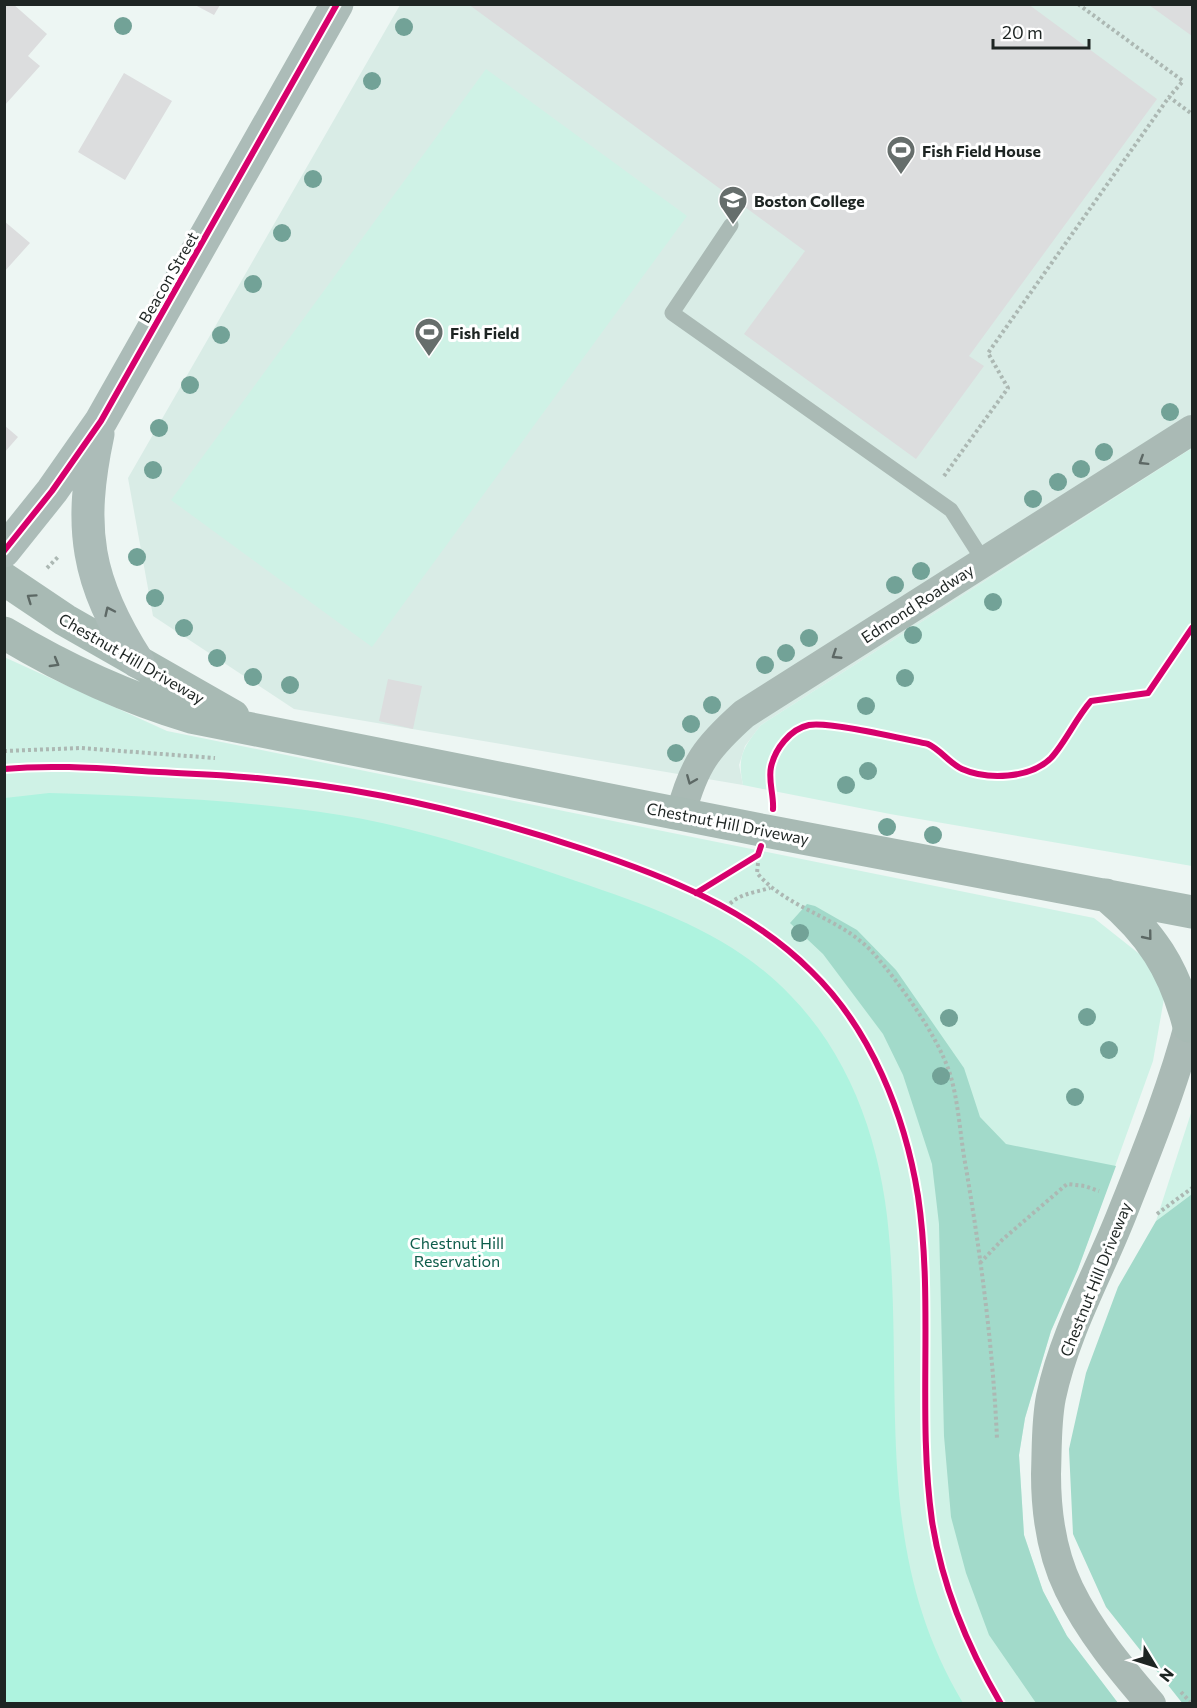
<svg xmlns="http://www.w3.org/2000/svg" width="1197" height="1708" viewBox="0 0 1197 1708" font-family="Commissioner,sans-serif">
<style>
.built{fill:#d9ece6}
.green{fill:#cff2e6}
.forest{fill:#a2daca}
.water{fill:#aef3df}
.building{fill:#dcddde}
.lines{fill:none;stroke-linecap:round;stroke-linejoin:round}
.path{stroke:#acb8b3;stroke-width:4;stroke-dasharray:3 3;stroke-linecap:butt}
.lane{stroke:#aabab5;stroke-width:15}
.street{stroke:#aabab5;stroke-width:30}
.secondary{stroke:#a8bab4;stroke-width:33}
.primary{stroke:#acbcb8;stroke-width:33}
.cycleway-casing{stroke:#fff;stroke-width:10}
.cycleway{stroke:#d6006c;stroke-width:6}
.tree{fill:#72a297}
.oneway{stroke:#5d6865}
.oneway2{stroke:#5c6864}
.oneway3{stroke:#5e6966}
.labels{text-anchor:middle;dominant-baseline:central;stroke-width:6;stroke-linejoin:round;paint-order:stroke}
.poi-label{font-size:16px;font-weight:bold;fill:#1e2523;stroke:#fff;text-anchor:start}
.street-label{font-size:16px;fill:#1e2523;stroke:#fff}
.park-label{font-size:16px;fill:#0e5d4b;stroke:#fff}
</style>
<rect width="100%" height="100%" fill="#edf6f3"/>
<!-- built -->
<path class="built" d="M 400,5 L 1192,5 L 1192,448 L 761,725 L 745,746 L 739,765 L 743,785 L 294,709 L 153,616 L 128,478 Z"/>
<!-- green -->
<path class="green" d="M 486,69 L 687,216 L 372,647 L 171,500 Z
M 1192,448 L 1192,866 L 890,814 L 743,785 C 737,756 743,748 761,725 Z
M 4,657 L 167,731 L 1094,918 L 1142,956 L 1165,993 L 1153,1061 L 1078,1269 L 1051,1331 L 1025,1418 L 1019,1455 L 1024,1535 L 1043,1591 L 1067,1636 L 1118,1703 L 5,1703 Z
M 1192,1110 L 1192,1194 L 1156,1221 Z"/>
<!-- forest -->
<path class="forest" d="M 807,904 L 815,906 L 857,930 L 896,970 L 964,1068 L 980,1117 L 1006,1144 L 1116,1166 L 1078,1269 L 1051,1331 L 1025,1418 L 1019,1455 L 1024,1535 L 1043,1591 L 1067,1636 L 1118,1703 L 1036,1703 L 989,1635 L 966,1573 L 951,1517 L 944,1436 L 939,1224 L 932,1164 L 903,1075 L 883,1034 L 823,954 L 790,923 Z
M 1192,1194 L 1192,1703 L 1183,1704 L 1106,1607 L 1073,1534 L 1069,1449 L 1086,1373 L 1118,1287 L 1156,1221 Z"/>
<!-- water -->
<path class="water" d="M 49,793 C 145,796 246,800 340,815 C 421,828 499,855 576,881 C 655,908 732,934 791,996 C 856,1063 884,1155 890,1247 C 902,1409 875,1556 963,1703 L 5,1703 L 5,798 Z"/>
<!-- building -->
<path class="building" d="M 6,4 L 13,4 L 47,34 L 28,56 L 40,66 L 4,106 Z
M 468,4 L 1028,4 L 1157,99 L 969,356 L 984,366 L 916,459 L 744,334 L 805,251 Z
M 195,5 L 220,5 L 214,15 Z
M 1149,5 L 1192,5 L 1192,36 Z
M 124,73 L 172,101 L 125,180 L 78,152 Z
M 4,221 L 30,243 L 4,272 Z
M 4,425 L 18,437 L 4,453 Z
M 388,679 L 422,686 L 413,729 L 379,721 Z"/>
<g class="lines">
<!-- path -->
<path class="path" d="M 1078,4 L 1183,81 L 1169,97
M 944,476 L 1008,388 L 988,353 L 1169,97 L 1192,114
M 47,568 L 59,556
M 4,751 L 81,748 L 215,758
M 758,863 L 757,873 C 788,910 842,917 875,955 C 900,984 938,1036 950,1074 C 959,1103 960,1137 966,1168 C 981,1257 993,1348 997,1439
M 726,908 C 737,894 753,893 770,888
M 1157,1214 L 1192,1188
M 980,1263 L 1002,1240 L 1067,1184 L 1085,1186 L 1099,1191
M 1181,1692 L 1192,1704"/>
<!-- lane -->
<path class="lane" d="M 731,225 L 672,313 L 951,510 L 983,560"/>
<!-- street -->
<path class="street" d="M 681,813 C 694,764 707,747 744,714 L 1192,430
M 1151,1704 C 1120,1668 1090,1632 1069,1589 C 1052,1554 1046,1513 1046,1474 C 1047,1448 1046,1422 1051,1397 C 1065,1331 1099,1273 1123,1211 C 1149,1146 1175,1081 1192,1014"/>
<!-- secondary -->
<path class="secondary" d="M 4,579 L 65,620 L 233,716
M 4,633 C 64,669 124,697 191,717 L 766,831 L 1192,912
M 1106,895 C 1151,933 1174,968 1189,1026"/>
<!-- primary -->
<path class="primary" d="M 98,434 C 78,528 86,581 138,662
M 4,551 L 52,491 L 101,421 L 337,4"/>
<!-- cycleway casing -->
<g class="cycleway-casing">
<path id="cycleway" d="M 4,551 L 52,491 L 101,421 L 337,4
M 4,769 C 56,764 108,769 159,772 C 192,774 225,775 257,778 C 368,788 478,814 583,849 C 665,876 749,909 811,971 C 871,1029 905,1115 918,1196 C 934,1303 917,1414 932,1521 C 942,1586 968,1648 1001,1704
M 773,809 C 774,795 768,781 771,767 C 775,749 790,729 809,725 C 829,721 904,739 928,744 C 941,750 949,763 962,769 C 987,780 1030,779 1051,758 C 1065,743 1076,718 1091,701 L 1148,693 L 1192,628
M 696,893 L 758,855 L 761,846"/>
</g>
<!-- cycleway -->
<use href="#cycleway" class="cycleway"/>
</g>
<!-- trees -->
<g class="tree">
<circle cx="123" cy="26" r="9"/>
<circle cx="404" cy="27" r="9"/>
<circle cx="372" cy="81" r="9"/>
<circle cx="313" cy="179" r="9"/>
<circle cx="282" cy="233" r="9"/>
<circle cx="253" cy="284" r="9"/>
<circle cx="221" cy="335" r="9"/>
<circle cx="190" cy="385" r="9"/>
<circle cx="1170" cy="412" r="9"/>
<circle cx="159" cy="428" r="9"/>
<circle cx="1104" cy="452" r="9"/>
<circle cx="1081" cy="469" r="9"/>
<circle cx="153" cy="470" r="9"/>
<circle cx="1058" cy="482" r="9"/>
<circle cx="1033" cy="499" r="9"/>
<circle cx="137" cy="557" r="9"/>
<circle cx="921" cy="571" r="9"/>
<circle cx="895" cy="585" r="9"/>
<circle cx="155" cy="598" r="9"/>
<circle cx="993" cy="602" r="9"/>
<circle cx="184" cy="628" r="9"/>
<circle cx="913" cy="635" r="9"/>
<circle cx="809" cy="638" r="9"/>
<circle cx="786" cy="653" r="9"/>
<circle cx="217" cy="658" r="9"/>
<circle cx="765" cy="665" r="9"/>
<circle cx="253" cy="677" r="9"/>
<circle cx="905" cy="678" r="9"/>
<circle cx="290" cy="685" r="9"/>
<circle cx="712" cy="705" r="9"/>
<circle cx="866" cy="706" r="9"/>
<circle cx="691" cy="724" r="9"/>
<circle cx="676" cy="753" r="9"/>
<circle cx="868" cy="771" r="9"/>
<circle cx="846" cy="785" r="9"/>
<circle cx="887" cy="827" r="9"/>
<circle cx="933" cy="835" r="9"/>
<circle cx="800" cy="933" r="9"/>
<circle cx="1087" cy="1017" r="9"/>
<circle cx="949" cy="1018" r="9"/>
<circle cx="1109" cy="1050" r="9"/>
<circle cx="941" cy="1076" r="9"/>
<circle cx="1075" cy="1097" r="9"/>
</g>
<!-- one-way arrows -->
<defs><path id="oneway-chevron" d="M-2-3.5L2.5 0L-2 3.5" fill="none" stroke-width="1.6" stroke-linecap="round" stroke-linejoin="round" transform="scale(1.5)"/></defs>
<g class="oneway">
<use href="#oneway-chevron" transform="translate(1143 461) rotate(148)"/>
<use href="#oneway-chevron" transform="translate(836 655) rotate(147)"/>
<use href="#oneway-chevron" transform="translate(691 780) rotate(112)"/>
</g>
<g class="oneway2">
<use href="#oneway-chevron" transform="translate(31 598) rotate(-145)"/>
<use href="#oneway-chevron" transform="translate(55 663) rotate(30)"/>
<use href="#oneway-chevron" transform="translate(1148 936) rotate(51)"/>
</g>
<use class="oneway3" href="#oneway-chevron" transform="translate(109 611) rotate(-115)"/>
<!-- icons -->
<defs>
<g id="stadium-pin" transform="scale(1.5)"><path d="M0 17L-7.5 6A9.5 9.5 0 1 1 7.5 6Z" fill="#666e6c" stroke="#fff"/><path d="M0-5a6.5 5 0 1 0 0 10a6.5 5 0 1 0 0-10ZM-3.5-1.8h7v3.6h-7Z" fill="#fff"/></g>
<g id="university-pin" transform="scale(1.5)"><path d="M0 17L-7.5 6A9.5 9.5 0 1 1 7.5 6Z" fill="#666e6c" stroke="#fff"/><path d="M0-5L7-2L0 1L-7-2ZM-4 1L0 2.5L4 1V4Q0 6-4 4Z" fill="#fff"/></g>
</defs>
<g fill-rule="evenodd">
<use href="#stadium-pin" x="901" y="150"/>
<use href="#university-pin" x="733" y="200"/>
<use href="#stadium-pin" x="429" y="332"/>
</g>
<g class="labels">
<!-- poi labels -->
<g class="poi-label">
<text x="922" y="150">Fish Field House</text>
<text x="754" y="200">Boston College</text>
<text x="450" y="332">Fish Field</text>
</g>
<!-- street labels -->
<g class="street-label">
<text transform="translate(168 277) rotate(-60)">Beacon Street</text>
<text transform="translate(917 603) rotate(-33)">Edmond Roadway</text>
<text transform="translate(132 658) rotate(30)">Chestnut Hill Driveway</text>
<text transform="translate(728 823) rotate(11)">Chestnut Hill Driveway</text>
<text transform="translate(1095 1279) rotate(-68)">Chestnut Hill Driveway</text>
</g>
<!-- park labels -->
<g class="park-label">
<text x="457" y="1242">Chestnut Hill<tspan x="457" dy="18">Reservation</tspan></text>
</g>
</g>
<!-- border -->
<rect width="1197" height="1708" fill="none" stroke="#1e2523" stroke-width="12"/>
<!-- north arrow -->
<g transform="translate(1155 1666) rotate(128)" stroke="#ffffff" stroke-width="4.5" paint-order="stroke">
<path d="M0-4.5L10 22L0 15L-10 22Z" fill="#1e2523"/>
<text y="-9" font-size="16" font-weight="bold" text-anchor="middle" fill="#1e2523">N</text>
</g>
<!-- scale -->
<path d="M993 39v9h96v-9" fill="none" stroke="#1e2523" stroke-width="3"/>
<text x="1002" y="39" font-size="18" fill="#1e2523" stroke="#ffffff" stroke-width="4.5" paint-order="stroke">20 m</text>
</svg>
